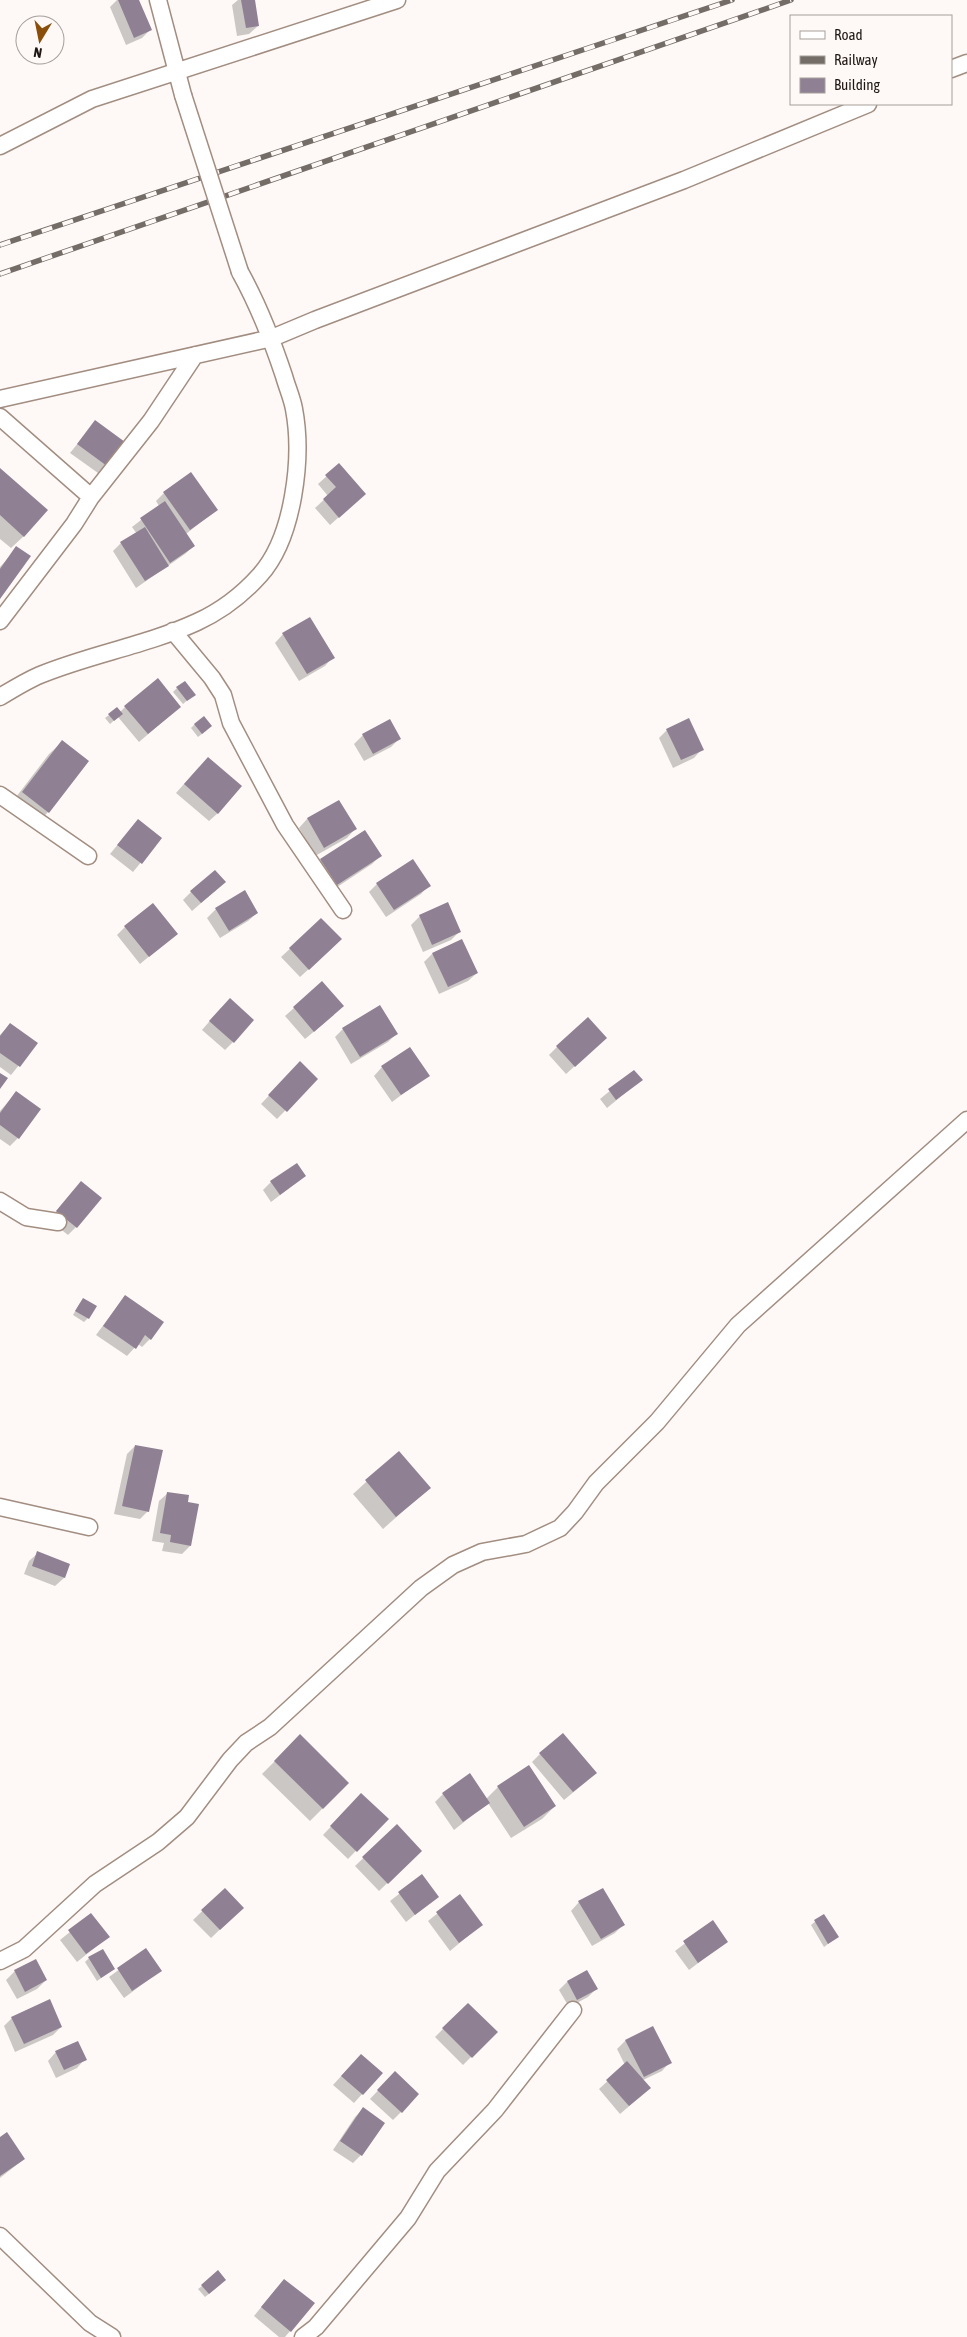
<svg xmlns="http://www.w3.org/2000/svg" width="967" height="2337" viewBox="0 0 967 2337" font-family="'Asap Condensed',sans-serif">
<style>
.shadow{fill:#0003}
.building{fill:#8f8193}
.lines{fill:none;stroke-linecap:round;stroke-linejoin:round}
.minor-casing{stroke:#a28d81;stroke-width:19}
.minor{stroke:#fff;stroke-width:16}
.rail-casing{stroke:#736c67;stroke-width:5.5}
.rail{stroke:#fef9f6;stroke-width:4;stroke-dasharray:11;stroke-linecap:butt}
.minor-bridge-casing{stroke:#a28d81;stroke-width:19;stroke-linecap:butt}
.minor-bridge{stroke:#fff;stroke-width:16}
</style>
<rect width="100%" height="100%" fill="#fef9f6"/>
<!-- shadow -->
<path class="shadow" d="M 117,0 L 138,0 L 150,30 L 142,38 L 126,45 L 110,7 Z
M 238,0 L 254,0 L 258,26 L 249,34 L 237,36 L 232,5 Z
M 95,422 L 106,465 L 98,473 L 70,453 Z
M 339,465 L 356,502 L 330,525 L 315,508 L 328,496 L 318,484 Z
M 0,470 L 24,536 L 11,548 L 0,539 Z
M 164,493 L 216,510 L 186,534 L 194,546 L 185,554 L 136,588 L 113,551 L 121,543 L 137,534 L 132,527 L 159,506 L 156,501 Z
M 17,548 L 0,597 L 0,567 Z
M 283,634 L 333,657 L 325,666 L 299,681 L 275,643 Z
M 177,688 L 190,698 L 183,704 L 173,692 Z
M 125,707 L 180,707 L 139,742 L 118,717 L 110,724 L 105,718 L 109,715 L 120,712 Z
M 390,721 L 399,739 L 391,747 L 364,761 L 354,744 L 363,735 Z
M 195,724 L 207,730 L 198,737 L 191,728 Z
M 667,730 L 702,749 L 694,758 L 673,768 L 659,738 Z
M 62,742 L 48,812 L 36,825 L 10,805 L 49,754 Z
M 199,767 L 218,813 L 209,821 L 176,793 Z
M 339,801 L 355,829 L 347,838 L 315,856 L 299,828 L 307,819 Z
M 138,820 L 161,838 L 133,872 L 110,854 Z
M 380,856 L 372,864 L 328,893 L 312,868 L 321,860 Z
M 377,884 L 429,885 L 421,894 L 386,917 L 369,892 Z
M 216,890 L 192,911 L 183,900 L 191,892 Z
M 244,892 L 257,913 L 248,921 L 220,938 L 207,918 L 216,909 Z
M 447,904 L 460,931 L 451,940 L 423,952 L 411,925 L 420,916 Z
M 321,920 L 332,948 L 300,977 L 281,957 Z
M 125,927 L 176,934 L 140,964 L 117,935 Z
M 432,954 L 477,973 L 468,981 L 439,994 L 424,962 Z
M 322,983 L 334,1015 L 305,1039 L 285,1016 Z
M 221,1008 L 233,1042 L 225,1050 L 202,1030 Z
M 10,1024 L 36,1044 L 11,1075 L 0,1067 L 0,1035 Z
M 343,1029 L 396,1034 L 388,1042 L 351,1064 L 335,1037 Z
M 597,1046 L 566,1074 L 549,1055 L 557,1047 Z
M 382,1067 L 428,1075 L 392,1102 L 374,1076 Z
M 292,1071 L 316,1079 L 277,1119 L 261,1104 Z
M 634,1071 L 641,1080 L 607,1108 L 600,1099 Z
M 16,1093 L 18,1138 L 10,1146 L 0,1139 L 0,1111 Z
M 305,1176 L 271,1202 L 263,1190 L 271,1182 Z
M 73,1191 L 76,1227 L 68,1235 L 49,1220 Z
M 125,1296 L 150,1339 L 142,1347 L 138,1344 L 127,1356 L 96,1335 Z
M 80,1303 L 88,1318 L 84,1322 L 73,1315 Z
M 135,1446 L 148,1511 L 140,1519 L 114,1514 L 127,1454 Z
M 399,1452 L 429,1488 L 383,1529 L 353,1494 Z
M 168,1493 L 190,1546 L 182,1554 L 162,1551 L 164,1543 L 152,1541 L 159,1501 Z
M 38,1553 L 68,1565 L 64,1578 L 55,1586 L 24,1574 L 29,1561 Z
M 300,1736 L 348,1783 L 310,1821 L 262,1774 Z
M 540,1754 L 587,1781 L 564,1800 L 532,1762 Z
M 498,1787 L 555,1806 L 542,1819 L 511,1838 L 488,1803 L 454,1830 L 435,1802 L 443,1794 L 486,1799 Z
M 353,1803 L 387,1819 L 348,1859 L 323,1835 Z
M 397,1826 L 421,1851 L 379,1891 L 355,1866 Z
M 422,1876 L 437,1897 L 406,1922 L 390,1901 Z
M 225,1889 L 234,1916 L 211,1938 L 193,1920 Z
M 459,1896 L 481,1925 L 450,1951 L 428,1921 Z
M 579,1902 L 623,1925 L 615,1933 L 592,1946 L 571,1911 Z
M 91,1915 L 108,1937 L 77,1962 L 60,1940 Z
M 823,1915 L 837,1937 L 824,1947 L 811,1925 Z
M 713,1922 L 726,1942 L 689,1970 L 675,1951 Z
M 146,1950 L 160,1971 L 124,1998 L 109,1977 Z
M 89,1958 L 114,1969 L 97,1981 L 85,1962 Z
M 35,1961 L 46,1980 L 37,1989 L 17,1999 L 6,1980 L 15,1971 Z
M 587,1972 L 596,1989 L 588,1997 L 569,2007 L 559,1990 L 567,1982 Z
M 468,2004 L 496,2032 L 463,2065 L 435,2037 Z
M 12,2018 L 61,2027 L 53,2035 L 15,2052 L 4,2026 Z
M 653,2027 L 670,2062 L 662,2071 L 643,2080 L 641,2096 L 620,2114 L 599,2089 L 625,2065 L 617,2049 L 625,2041 Z
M 56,2052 L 85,2059 L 77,2068 L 56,2078 L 48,2061 Z
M 353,2063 L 381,2073 L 354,2103 L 333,2085 Z
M 387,2081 L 401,2112 L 393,2120 L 370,2099 Z
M 363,2109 L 361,2155 L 353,2163 L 333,2150 L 355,2117 Z
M 0,2138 L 24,2159 L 0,2178 Z
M 221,2284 L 205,2297 L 198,2289 L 202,2286 Z
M 276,2289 L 313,2304 L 285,2337 L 279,2337 L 254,2316 Z"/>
<!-- building -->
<path class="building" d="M 118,0 L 139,0 L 152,30 L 134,38 Z
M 241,0 L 255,0 L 259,26 L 246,28 Z
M 95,420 L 125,442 L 107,466 L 77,444 Z
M 339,463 L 366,494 L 339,518 L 323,499 L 336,487 L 325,475 Z
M 0,468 L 48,510 L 24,537 L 0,515 Z
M 191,472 L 218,510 L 190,530 L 163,492 Z
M 165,501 L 195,546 L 170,563 L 140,518 Z
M 145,527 L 169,566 L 145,581 L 120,542 Z
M 16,546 L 31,556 L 0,599 L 0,569 Z
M 310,617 L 335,658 L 307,674 L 282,633 Z
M 158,678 L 181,707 L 148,734 L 124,706 Z
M 185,681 L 196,695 L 187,701 L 176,687 Z
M 117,707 L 123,714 L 114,721 L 108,714 Z
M 204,716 L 212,726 L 202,734 L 194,724 Z
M 689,718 L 704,750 L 681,760 L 666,729 Z
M 390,719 L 401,739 L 373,754 L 362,734 Z
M 62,740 L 89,761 L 49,813 L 22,792 Z
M 208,757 L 242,786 L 218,814 L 184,784 Z
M 339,800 L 357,829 L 324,848 L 307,818 Z
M 138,819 L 162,838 L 142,864 L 117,845 Z
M 365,830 L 382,856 L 337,885 L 320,859 Z
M 413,859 L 431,886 L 394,910 L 376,883 Z
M 215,870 L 226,882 L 201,903 L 190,891 Z
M 245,890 L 258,913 L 229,931 L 215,908 Z
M 448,902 L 461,932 L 432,945 L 419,915 Z
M 153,903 L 178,934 L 149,957 L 124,926 Z
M 321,918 L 342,939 L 309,970 L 289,948 Z
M 462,939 L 478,973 L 448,987 L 432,953 Z
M 322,981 L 344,1006 L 314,1032 L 293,1007 Z
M 230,998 L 254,1020 L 234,1043 L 209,1021 Z
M 380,1005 L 398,1034 L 360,1057 L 342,1028 Z
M 588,1017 L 607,1038 L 575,1067 L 556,1046 Z
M 10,1023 L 38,1043 L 20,1067 L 0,1053 L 0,1036 Z
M 410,1047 L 430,1076 L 401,1095 L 381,1066 Z
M 300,1061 L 318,1079 L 287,1112 L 268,1095 Z
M 634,1070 L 643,1080 L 616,1100 L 608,1089 Z
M 0,1073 L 8,1078 L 0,1089 Z
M 16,1091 L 41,1109 L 19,1139 L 0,1125 L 0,1113 Z
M 297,1163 L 306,1176 L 280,1195 L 270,1181 Z
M 81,1181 L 102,1198 L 77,1228 L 56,1211 Z
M 125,1295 L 164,1322 L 151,1340 L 145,1335 L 136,1349 L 103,1326 Z
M 83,1298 L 97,1306 L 89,1319 L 75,1311 Z
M 135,1445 L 163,1450 L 149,1512 L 122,1506 Z
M 399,1451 L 431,1488 L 396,1517 L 365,1480 Z
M 167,1492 L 189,1495 L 188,1502 L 199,1504 L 191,1546 L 170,1542 L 171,1535 L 160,1533 Z
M 37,1551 L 70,1564 L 65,1578 L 32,1566 Z
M 563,1733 L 597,1773 L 573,1792 L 539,1753 Z
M 300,1734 L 349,1783 L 323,1809 L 274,1761 Z
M 529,1765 L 556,1806 L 524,1827 L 497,1786 Z
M 470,1773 L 490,1803 L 463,1822 L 442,1793 Z
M 361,1793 L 389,1819 L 357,1852 L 330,1826 Z
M 397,1824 L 422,1851 L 388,1884 L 362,1857 Z
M 422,1874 L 439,1897 L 415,1915 L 398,1892 Z
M 225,1888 L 244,1908 L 220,1930 L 201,1910 Z
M 603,1888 L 625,1925 L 601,1939 L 578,1901 Z
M 460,1894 L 483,1925 L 459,1943 L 436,1912 Z
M 91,1913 L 110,1937 L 86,1954 L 68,1930 Z
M 824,1914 L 839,1937 L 828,1944 L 814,1920 Z
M 713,1920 L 728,1942 L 698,1963 L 683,1941 Z
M 146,1948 L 162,1971 L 132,1991 L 117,1968 Z
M 103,1949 L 115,1969 L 101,1978 L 88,1957 Z
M 36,1959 L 47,1980 L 25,1992 L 14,1970 Z
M 587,1970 L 598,1989 L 577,2000 L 567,1981 Z
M 50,1999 L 62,2027 L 24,2044 L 11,2017 Z
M 468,2003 L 498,2032 L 472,2058 L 442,2028 Z
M 653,2026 L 672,2063 L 644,2077 L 625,2040 Z
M 78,2041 L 87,2060 L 64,2070 L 55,2051 Z
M 361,2054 L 383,2073 L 363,2095 L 341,2076 Z
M 627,2061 L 651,2088 L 629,2106 L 606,2080 Z
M 395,2071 L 419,2094 L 402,2113 L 377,2090 Z
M 363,2107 L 385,2123 L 362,2156 L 340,2141 Z
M 7,2132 L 25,2159 L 0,2176 L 0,2137 Z
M 218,2270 L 226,2280 L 209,2294 L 201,2285 Z
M 284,2279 L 315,2303 L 291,2332 L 261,2307 Z"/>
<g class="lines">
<!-- minor casing -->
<g class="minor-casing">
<path id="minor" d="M 158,0 L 183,95
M 951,69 L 967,63
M 0,146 L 92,99 L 397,0
M 0,399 L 272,338 L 315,320 L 684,180 L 868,104
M 0,417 L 91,497
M 0,621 L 74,524 L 91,497 L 151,421 L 195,355
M 173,631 L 212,678 L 223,695 L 231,723 L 285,825 L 343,910
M 0,697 C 13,689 26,681 40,675 C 91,654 147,645 197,622 C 221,611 243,594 260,575 C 294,537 303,457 294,409 C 292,398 287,387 284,376 C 272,340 259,306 240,272
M 0,795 L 88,856
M 0,1201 L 26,1217 L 58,1222
M 0,1507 L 89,1527
M 0,1961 L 24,1949 L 95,1884 L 158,1842 L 187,1817 L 230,1760 L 246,1743 L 270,1727 L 421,1588 L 453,1565 L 482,1552 L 526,1544 L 560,1528 L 575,1512 L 596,1483 L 657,1422 L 738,1325 L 967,1120
M 0,2236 L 90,2323 L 112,2337
M 303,2337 L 316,2327 L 408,2218 L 437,2171 L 495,2110 L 573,2010"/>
</g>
<!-- minor -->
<use href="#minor" class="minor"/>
<!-- rail casing -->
<g class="rail-casing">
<path id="rail" d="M 0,245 L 732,0
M 0,274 L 791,0"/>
</g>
<!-- rail -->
<use href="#rail" class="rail"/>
<!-- minor-bridge casing -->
<g class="minor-bridge-casing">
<path id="minor-bridge" d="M 183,95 L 240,272"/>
</g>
<!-- minor-bridge -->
<use href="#minor-bridge" class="minor-bridge"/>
</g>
<!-- legend -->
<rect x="790" y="15" width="162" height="90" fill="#fef9f6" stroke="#a59f9b"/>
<rect x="800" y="31" width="25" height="8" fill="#ffffff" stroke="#a59f9b"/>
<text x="834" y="40" font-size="15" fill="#1f1712">Road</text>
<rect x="800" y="56" width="25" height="8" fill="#736c67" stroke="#a59f9b"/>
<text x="834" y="65" font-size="15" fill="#1f1712">Railway</text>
<rect x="800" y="78" width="25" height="15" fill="#8f8193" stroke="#a59f9b"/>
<text x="834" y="90" font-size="15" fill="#1f1712">Building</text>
<!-- north arrow -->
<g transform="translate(40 40) rotate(190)"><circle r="24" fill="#fef9f6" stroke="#a59f9b"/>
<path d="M0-4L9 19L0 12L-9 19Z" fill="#894e09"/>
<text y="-8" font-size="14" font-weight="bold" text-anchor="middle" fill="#1f1712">N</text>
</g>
</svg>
